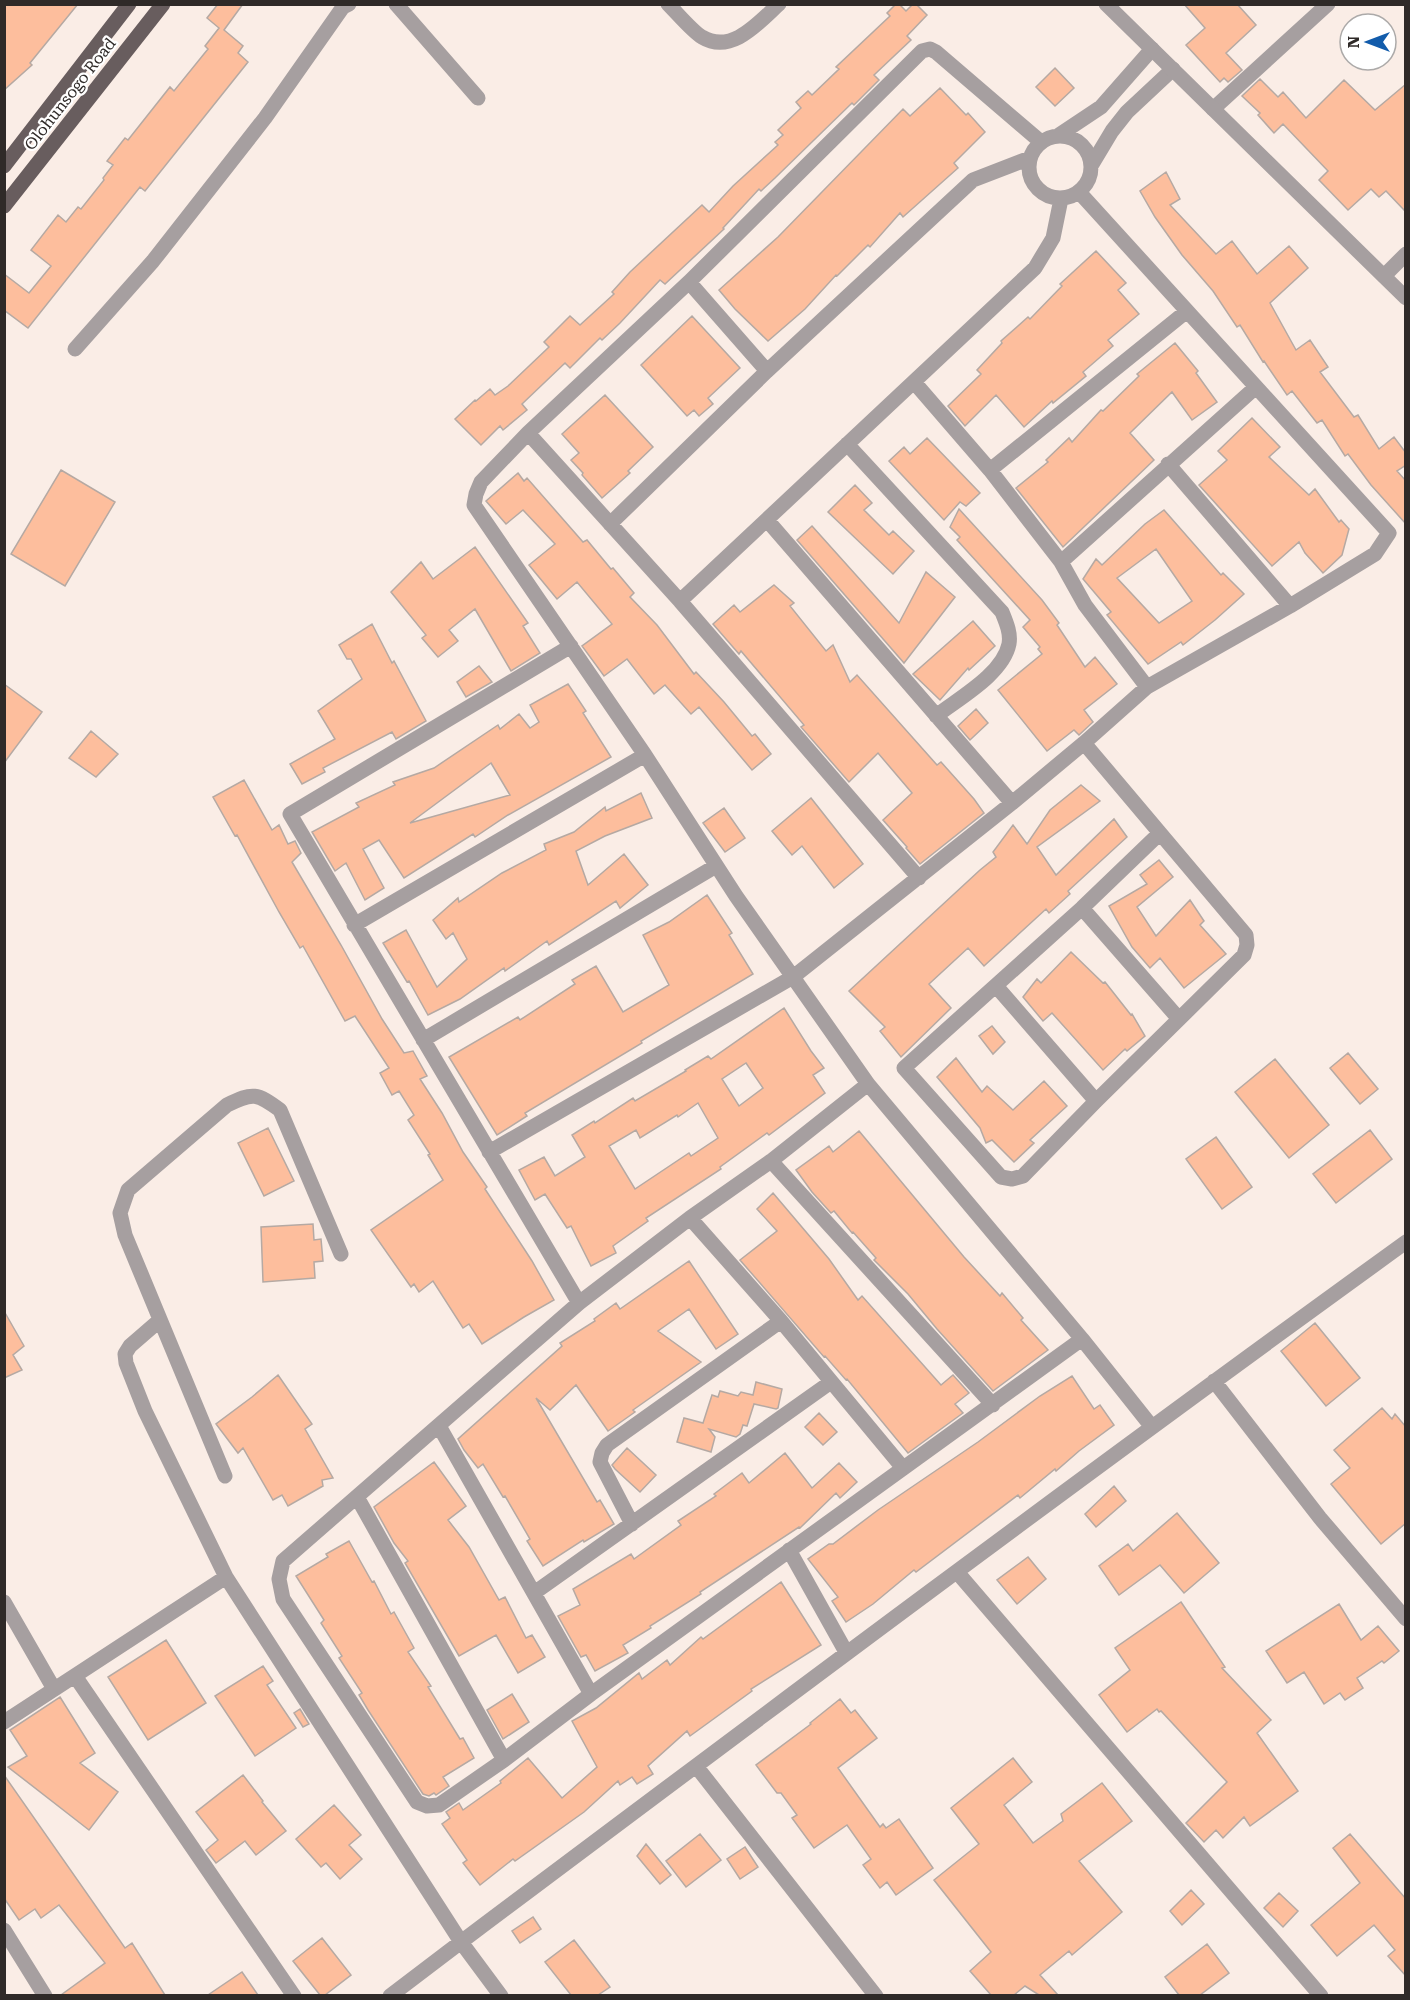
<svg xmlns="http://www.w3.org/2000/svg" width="1410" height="2000" viewBox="0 0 1410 2000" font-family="'Roboto Serif',serif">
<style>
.building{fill:#fdbe9d;stroke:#b5a9a3;stroke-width:1.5;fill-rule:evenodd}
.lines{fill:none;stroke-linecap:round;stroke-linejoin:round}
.minor{stroke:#a69fa0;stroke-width:15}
.tertiary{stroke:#a69fa0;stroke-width:15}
.primary{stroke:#685d5e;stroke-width:15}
.labels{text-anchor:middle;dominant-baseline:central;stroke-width:4.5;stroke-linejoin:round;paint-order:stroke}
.street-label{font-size:16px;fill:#2f2a28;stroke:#fff}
</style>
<rect width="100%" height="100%" fill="#faede6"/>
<!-- building -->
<path class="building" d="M 4,4 L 78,4 L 30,63 L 32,65 L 4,90 Z
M 218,4 L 243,4 L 224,30 L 243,46 L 238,53 L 248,62 L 145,191 L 140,187 L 28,328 L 4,310 L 4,274 L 29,293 L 51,266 L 31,250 L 58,215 L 66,222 L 78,207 L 81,209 L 104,180 L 103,178 L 113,165 L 107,161 L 125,138 L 128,140 L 170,87 L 174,91 L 208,49 L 205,46 L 219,28 L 207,18 Z
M 896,4 L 899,4 L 906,11 L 913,4 L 916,4 L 927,15 L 907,36 L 911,40 L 874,75 L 879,80 L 854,105 L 852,103 L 775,178 L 761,191 L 759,189 L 723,228 L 724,229 L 665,284 L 660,280 L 620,323 L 602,340 L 600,338 L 570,368 L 565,363 L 522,404 L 527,410 L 503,430 L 500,426 L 481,445 L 455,419 L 475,400 L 476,401 L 490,389 L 495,395 L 508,386 L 549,347 L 544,342 L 570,316 L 580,325 L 614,294 L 612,292 L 630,272 L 702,205 L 709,212 L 733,186 L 778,145 L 775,142 L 783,135 L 778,130 L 801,108 L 796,102 L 808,91 L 812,95 L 839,69 L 836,67 L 890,16 L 887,13 Z
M 1184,4 L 1237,4 L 1256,25 L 1226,53 L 1242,70 L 1228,82 L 1224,78 L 1220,82 L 1186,45 L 1205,28 Z
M 1055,68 L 1074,88 L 1055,106 L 1036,87 Z
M 1260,79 L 1278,97 L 1283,92 L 1306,118 L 1344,80 L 1375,110 L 1406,84 L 1406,212 L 1386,191 L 1379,197 L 1371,189 L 1348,210 L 1319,180 L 1328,171 L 1283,124 L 1274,133 L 1258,115 L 1260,113 L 1242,96 Z
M 940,88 L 966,115 L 968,113 L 985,132 L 954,163 L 958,168 L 903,217 L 900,213 L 870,247 L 868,245 L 837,276 L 836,275 L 805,309 L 768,341 L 735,309 L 719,290 L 778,237 L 903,109 L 910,116 Z
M 1166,172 L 1180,199 L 1170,205 L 1216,254 L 1232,241 L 1257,274 L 1289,246 L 1308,268 L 1270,303 L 1296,350 L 1310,340 L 1328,367 L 1320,372 L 1354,417 L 1358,415 L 1379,449 L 1394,437 L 1406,453 L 1406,465 L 1397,471 L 1406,481 L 1406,524 L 1371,485 L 1348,454 L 1345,456 L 1322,420 L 1317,423 L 1292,391 L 1287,395 L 1264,361 L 1263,362 L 1240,325 L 1237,327 L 1213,291 L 1182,255 L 1155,217 L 1140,191 Z
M 1096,251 L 1126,283 L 1118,290 L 1139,314 L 1108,340 L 1113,346 L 1083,372 L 1086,376 L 1053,403 L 1052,401 L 1024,427 L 996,395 L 965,426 L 948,406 L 981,374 L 977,370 L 1002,343 L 1001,341 L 1028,317 L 1030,319 L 1062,286 L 1060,284 Z
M 692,316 L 740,368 L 708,398 L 713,404 L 699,416 L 694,410 L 687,416 L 641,365 Z
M 1175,343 L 1198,371 L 1196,373 L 1217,402 L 1192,420 L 1172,392 L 1130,433 L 1154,460 L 1063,547 L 1016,488 L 1048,462 L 1046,460 L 1069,438 L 1072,442 L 1101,410 L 1103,411 L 1139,376 L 1137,374 Z
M 605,395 L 653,447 L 628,471 L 630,473 L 602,498 L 582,475 L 583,473 L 571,460 L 579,453 L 562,434 Z
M 1252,418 L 1280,447 L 1269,457 L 1309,495 L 1315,489 L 1339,522 L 1341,520 L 1349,529 L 1342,555 L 1323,573 L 1305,553 L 1299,542 L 1272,566 L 1199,485 L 1227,460 L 1218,451 Z
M 927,438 L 980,493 L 966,506 L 960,502 L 944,520 L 889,461 L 904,447 L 910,454 Z
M 61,470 L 115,502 L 65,586 L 11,554 Z
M 518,473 L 524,481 L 527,478 L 583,542 L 587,540 L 611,569 L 613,568 L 634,593 L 630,597 L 657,625 L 694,674 L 696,672 L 724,702 L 752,736 L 755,734 L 771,754 L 752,770 L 699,707 L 691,714 L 665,685 L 654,694 L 627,659 L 604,676 L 582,646 L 612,624 L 577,582 L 557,599 L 529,565 L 555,544 L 523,510 L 506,524 L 486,501 Z
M 855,485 L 872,503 L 864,510 L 889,535 L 893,531 L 914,551 L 893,574 L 828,512 Z
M 959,509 L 1042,600 L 1059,623 L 1057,625 L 1085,667 L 1095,657 L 1117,684 L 1084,710 L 1093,722 L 1079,735 L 1074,730 L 1047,751 L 998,690 L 1042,654 L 1038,649 L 1040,647 L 1023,627 L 1030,620 L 957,540 L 960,537 L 950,527 Z
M 1164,510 L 1221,575 L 1223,573 L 1244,594 L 1215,620 L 1183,645 L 1181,642 L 1148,664 L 1107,615 L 1111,612 L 1083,579 L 1096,559 L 1102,565 L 1145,524 ZM 1156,549 L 1192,601 L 1159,623 L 1117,578 Z
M 812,526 L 899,623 L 926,572 L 955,597 L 904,663 L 797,540 Z
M 475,547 L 528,623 L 523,626 L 540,653 L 511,671 L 475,609 L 449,630 L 458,641 L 438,657 L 422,638 L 426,635 L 391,592 L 421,562 L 433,579 Z
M 774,585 L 794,603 L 790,606 L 826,651 L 833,645 L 850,682 L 857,675 L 937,765 L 941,762 L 974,799 L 984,813 L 920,864 L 906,848 L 907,847 L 883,820 L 912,793 L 878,753 L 849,782 L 801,727 L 804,725 L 741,651 L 739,654 L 713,624 L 734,605 L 740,612 Z
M 973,621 L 995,646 L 969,670 L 968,668 L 940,700 L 913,674 Z
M 372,624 L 392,663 L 394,661 L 426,721 L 396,739 L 392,732 L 323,768 L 325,772 L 302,784 L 290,764 L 335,739 L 318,711 L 362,679 L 351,659 L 347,659 L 339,645 Z
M 479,666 L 492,682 L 466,697 L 457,682 Z
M 4,684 L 42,712 L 4,763 Z
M 568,684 L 586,711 L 583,713 L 611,757 L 508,815 L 475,837 L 473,834 L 404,878 L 379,840 L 363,849 L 384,888 L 365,900 L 346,863 L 335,871 L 312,832 L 359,807 L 356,803 L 395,785 L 393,782 L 434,768 L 498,725 L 500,729 L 519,714 L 530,728 L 539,722 L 530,705 ZM 491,763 L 510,795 L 410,823 Z
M 976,709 L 988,723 L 970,740 L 958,726 Z
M 91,731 L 118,754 L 96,777 L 69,758 Z
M 244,780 L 272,830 L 279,825 L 288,844 L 295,841 L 301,853 L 292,862 L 341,945 L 382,1019 L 404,1053 L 413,1051 L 427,1076 L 420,1079 L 442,1113 L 463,1152 L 487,1187 L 485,1189 L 532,1261 L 554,1300 L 524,1317 L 482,1344 L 469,1324 L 463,1328 L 433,1281 L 419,1292 L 414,1284 L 411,1287 L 371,1230 L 443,1180 L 428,1155 L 430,1154 L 408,1120 L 414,1115 L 399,1091 L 392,1095 L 380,1073 L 389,1068 L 355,1016 L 345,1021 L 303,946 L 300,948 L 279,912 L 237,835 L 235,836 L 213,797 Z
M 1081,785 L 1100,801 L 1037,847 L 1056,875 L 1114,819 L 1127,837 L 1068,891 L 1070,894 L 1049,913 L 1046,909 L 984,966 L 968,948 L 929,984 L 951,1008 L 901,1057 L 880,1031 L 885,1027 L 849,991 L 980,870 L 996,857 L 993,852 L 1013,825 L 1027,844 L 1050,810 Z
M 641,793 L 652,818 L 605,836 L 576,851 L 588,885 L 624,854 L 648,885 L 620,908 L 616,901 L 549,945 L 547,941 L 505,971 L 504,968 L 460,999 L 428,1015 L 409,981 L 407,982 L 383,943 L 406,930 L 437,987 L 467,959 L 453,933 L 446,939 L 433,920 L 458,898 L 459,902 L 502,873 L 546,850 L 544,844 L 574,832 L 605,807 L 606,811 Z
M 811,798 L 863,864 L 834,888 L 802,846 L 792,855 L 772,831 Z
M 724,808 L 745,838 L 725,852 L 703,823 Z
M 1159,860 L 1173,877 L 1137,907 L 1156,936 L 1190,900 L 1204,921 L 1200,925 L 1226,954 L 1184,988 L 1160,958 L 1150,968 L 1132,947 L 1109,906 L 1147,884 L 1140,875 Z
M 707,895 L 732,933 L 729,935 L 753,974 L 641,1041 L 642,1043 L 525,1113 L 527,1116 L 497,1135 L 449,1057 L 518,1017 L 520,1020 L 575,984 L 572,980 L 596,966 L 623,1012 L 669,985 L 643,935 L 669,922 Z
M 1071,952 L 1103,983 L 1105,982 L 1131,1015 L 1132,1014 L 1145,1036 L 1127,1051 L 1125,1049 L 1103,1070 L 1052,1013 L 1043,1021 L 1023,997 L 1037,979 L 1041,983 Z
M 784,1008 L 811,1051 L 824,1068 L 813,1075 L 825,1093 L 769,1135 L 767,1133 L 720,1167 L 721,1169 L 646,1218 L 648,1221 L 613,1246 L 616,1253 L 591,1266 L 571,1226 L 567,1228 L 545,1194 L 535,1200 L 519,1170 L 544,1157 L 555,1176 L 585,1157 L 572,1135 L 594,1121 L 595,1123 L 633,1098 L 635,1101 L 686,1071 L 685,1070 L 708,1056 L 711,1059 ZM 746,1063 L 763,1088 L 739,1106 L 722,1079 ZM 698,1103 L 718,1138 L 691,1156 L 689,1153 L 635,1189 L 609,1146 L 636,1130 L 640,1138 L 677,1115 L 678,1117 Z
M 992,1026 L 1005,1042 L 993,1054 L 979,1036 Z
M 1348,1053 L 1378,1089 L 1360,1104 L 1330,1068 Z
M 956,1058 L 982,1092 L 987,1086 L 1013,1110 L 1044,1081 L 1067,1106 L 1030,1140 L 1034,1143 L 1014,1162 L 992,1140 L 986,1143 L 980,1128 L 937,1077 Z
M 1275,1059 L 1329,1125 L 1289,1158 L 1235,1092 Z
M 268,1128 L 294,1181 L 264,1196 L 238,1143 Z
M 1370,1130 L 1392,1159 L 1336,1203 L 1313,1174 Z
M 859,1131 L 964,1257 L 1000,1296 L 1002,1293 L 1023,1318 L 1021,1320 L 1048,1350 L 993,1391 L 937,1329 L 908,1294 L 874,1260 L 876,1258 L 853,1232 L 852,1233 L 834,1211 L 831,1213 L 812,1192 L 796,1170 L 829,1146 L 833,1152 Z
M 1216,1137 L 1252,1187 L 1222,1209 L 1186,1159 Z
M 773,1193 L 829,1259 L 858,1300 L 862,1296 L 941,1385 L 953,1375 L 969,1393 L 955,1404 L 963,1413 L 908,1453 L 847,1379 L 846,1380 L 825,1356 L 824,1357 L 740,1260 L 777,1231 L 757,1209 Z
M 313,1224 L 314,1240 L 321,1239 L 323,1261 L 314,1262 L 315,1278 L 263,1282 L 261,1227 Z
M 689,1261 L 738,1334 L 716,1349 L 689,1309 L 658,1331 L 701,1362 L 633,1410 L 635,1412 L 608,1431 L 576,1385 L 550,1410 L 536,1398 L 597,1502 L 600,1500 L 614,1524 L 584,1542 L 583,1540 L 543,1566 L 527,1541 L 530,1539 L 505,1496 L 503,1497 L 483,1464 L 478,1468 L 464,1450 L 458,1439 L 562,1346 L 560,1343 L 595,1321 L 594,1319 L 616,1303 L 620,1309 Z
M 4,1311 L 24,1346 L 13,1355 L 22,1370 L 4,1378 Z
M 1315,1323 L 1360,1378 L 1326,1406 L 1281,1351 Z
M 278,1375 L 312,1424 L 305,1429 L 333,1478 L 322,1480 L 323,1486 L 288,1506 L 282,1495 L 273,1500 L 243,1448 L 238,1453 L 216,1424 L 252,1397 Z
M 1072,1376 L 1094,1409 L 1100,1405 L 1114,1425 L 1079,1451 L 1056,1471 L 1055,1469 L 1020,1498 L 1018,1495 L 916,1572 L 914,1570 L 873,1604 L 846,1622 L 832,1601 L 838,1597 L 808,1559 L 829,1544 L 833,1544 L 878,1510 L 978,1442 L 1040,1396 Z
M 756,1382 L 782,1389 L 778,1408 L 776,1409 L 754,1404 L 747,1426 L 743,1425 L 740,1434 L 736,1437 L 709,1429 L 715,1437 L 711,1452 L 677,1442 L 684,1418 L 703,1423 L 712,1395 L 718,1397 L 720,1391 L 738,1396 L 741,1392 L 753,1395 Z
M 1382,1408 L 1392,1419 L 1395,1414 L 1406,1427 L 1406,1523 L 1381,1544 L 1331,1484 L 1350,1468 L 1334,1450 Z
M 819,1413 L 837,1432 L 823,1445 L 805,1427 Z
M 627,1448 L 656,1475 L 640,1492 L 615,1469 L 612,1465 Z
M 785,1453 L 812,1488 L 839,1463 L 857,1482 L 840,1498 L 836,1493 L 800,1528 L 799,1527 L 700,1592 L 701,1594 L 650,1626 L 651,1628 L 623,1645 L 628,1653 L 595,1671 L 586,1655 L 581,1657 L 558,1616 L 580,1605 L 573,1589 L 631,1554 L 634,1559 L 681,1525 L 678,1521 L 716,1496 L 714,1494 L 742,1473 L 749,1483 Z
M 434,1462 L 466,1506 L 448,1520 L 469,1547 L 499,1600 L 505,1597 L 526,1638 L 532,1635 L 545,1657 L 518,1673 L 496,1635 L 459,1656 L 405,1563 L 408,1561 L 394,1543 L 374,1507 Z
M 1114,1486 L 1126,1501 L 1096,1527 L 1085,1514 Z
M 1177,1513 L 1219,1563 L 1184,1593 L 1160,1565 L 1119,1595 L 1099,1566 L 1128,1544 L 1133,1551 Z
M 349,1541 L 372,1582 L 374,1581 L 391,1614 L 394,1612 L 414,1648 L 408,1652 L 431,1686 L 428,1687 L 460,1739 L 463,1738 L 474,1758 L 443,1777 L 449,1786 L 436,1795 L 434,1793 L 429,1796 L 423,1794 L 368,1710 L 359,1695 L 362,1693 L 339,1658 L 342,1656 L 321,1623 L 324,1620 L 296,1576 L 328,1557 L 326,1554 Z
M 1028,1557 L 1046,1579 L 1017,1604 L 997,1580 Z
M 781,1582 L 821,1645 L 751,1689 L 752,1691 L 690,1736 L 687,1731 L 648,1766 L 653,1774 L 637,1784 L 632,1777 L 620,1785 L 618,1781 L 584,1812 L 515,1861 L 513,1859 L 480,1885 L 463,1863 L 467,1860 L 442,1824 L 450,1818 L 446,1812 L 459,1803 L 463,1810 L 501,1783 L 500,1781 L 528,1758 L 562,1798 L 597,1767 L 572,1721 L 596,1708 L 639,1673 L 642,1679 L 667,1660 L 670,1665 L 701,1637 L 703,1639 Z
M 1181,1602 L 1225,1667 L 1222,1668 L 1271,1720 L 1257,1733 L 1298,1791 L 1250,1826 L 1244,1817 L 1223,1838 L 1216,1830 L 1204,1842 L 1186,1823 L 1227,1782 L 1161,1711 L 1159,1712 L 1157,1709 L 1127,1732 L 1099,1695 L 1130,1670 L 1115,1648 Z
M 1339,1604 L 1361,1640 L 1378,1626 L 1399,1651 L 1384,1663 L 1382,1661 L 1357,1678 L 1363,1688 L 1345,1700 L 1340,1693 L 1324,1704 L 1304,1672 L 1287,1683 L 1266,1651 Z
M 166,1640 L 206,1703 L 148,1740 L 108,1677 Z
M 263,1666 L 273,1681 L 267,1685 L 296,1728 L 255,1756 L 215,1696 Z
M 512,1694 L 529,1722 L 503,1739 L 487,1710 Z
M 60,1697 L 95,1753 L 80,1763 L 118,1792 L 89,1830 L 8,1767 L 27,1756 L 10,1730 Z
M 840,1699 L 851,1713 L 855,1710 L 877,1738 L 838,1768 L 880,1827 L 883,1824 L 886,1828 L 899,1819 L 933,1868 L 896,1895 L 887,1882 L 880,1888 L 863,1865 L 871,1859 L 847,1825 L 814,1848 L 792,1818 L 797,1815 L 781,1793 L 777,1793 L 756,1765 L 811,1724 L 810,1723 Z
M 300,1709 L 309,1724 L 303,1727 L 294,1713 Z
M 1013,1758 L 1032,1782 L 1004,1805 L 1033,1843 L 1063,1821 L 1061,1814 L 1102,1783 L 1132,1821 L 1079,1861 L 1122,1912 L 1072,1955 L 1069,1951 L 1040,1975 L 1058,1995 L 1039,1995 L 1025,1986 L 1014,1995 L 991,1995 L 970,1971 L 991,1952 L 934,1880 L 979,1844 L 951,1808 Z
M 4,1775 L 125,1948 L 132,1943 L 165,1995 L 61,1995 L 105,1963 L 59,1905 L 41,1918 L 35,1909 L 19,1920 L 4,1898 Z
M 243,1775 L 263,1801 L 262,1802 L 286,1831 L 256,1855 L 245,1841 L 216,1863 L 206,1850 L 218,1840 L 196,1812 Z
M 334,1805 L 361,1835 L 349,1845 L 362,1859 L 340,1879 L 326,1863 L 321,1867 L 296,1839 Z
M 700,1834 L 721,1860 L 686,1887 L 666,1861 Z
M 1350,1834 L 1406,1899 L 1406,1976 L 1388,1956 L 1395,1950 L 1374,1925 L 1337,1956 L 1311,1925 L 1360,1883 L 1333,1848 Z
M 646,1844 L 671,1875 L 660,1884 L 637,1856 Z
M 745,1847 L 758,1867 L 740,1879 L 727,1859 Z
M 1191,1890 L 1204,1904 L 1182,1925 L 1170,1911 Z
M 1279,1893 L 1298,1911 L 1283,1927 L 1264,1908 Z
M 533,1917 L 541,1929 L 520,1943 L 512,1931 Z
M 322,1938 L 351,1975 L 325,1995 L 320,1995 L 293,1961 Z
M 574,1940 L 610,1987 L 598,1995 L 571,1995 L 545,1962 Z
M 1207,1944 L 1229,1973 L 1200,1995 L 1179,1995 L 1165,1977 Z
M 242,1972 L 258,1995 L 208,1995 Z"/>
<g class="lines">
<!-- minor -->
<path class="minor" d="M 396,4 L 478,98
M 668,4 C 677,13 693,32 702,37 C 732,55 759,22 779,4
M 1213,109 L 1328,4
M 1059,135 L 1101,107 L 1152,49
M1029 167a31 31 0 1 1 62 0a31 31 0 1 1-62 0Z
M 1041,142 L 936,52 L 930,49 L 922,51 L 689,282 L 528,433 L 481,482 L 476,494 L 474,505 L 645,755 L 736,896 L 868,1084 L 1082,1339 L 1152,1427
M 1091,166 L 1112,131 L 1127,112 L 1173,69
M 1384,276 L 1406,254
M 689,282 L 767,371
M 75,349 L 153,261 L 265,118 L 343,7 L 349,4
M 914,382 L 990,470 L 1061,562 L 1085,605 L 1147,687
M 528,433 L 680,601 L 919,878
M 847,444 L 1002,612 C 1006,622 1011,633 1009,644 C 1003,674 959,698 936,716
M 1168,464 L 1290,606
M 990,470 L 1187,311
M 767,520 L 1012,803
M 610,524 L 767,371 L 973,180 L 1030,158
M 1061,562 L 1256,387
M 680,601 L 1035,268 L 1053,238 L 1061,199
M 571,646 L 290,814 L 579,1303
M 1084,743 L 1246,935 L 1247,945 L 1244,955 L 1096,1101 L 1023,1176 L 1012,1179 L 1001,1177 L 904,1068 L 1082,908 L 1159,834
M 1082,908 L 1179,1019
M 354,925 L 645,755
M 996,986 L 1096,1101
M 423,1040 L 716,866
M 868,1084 L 771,1161 L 690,1218 L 579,1303 L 283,1561 L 279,1579 L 283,1599 L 417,1802 L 427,1806 L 439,1805 L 504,1760 L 591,1694 L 1082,1339
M 489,1152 L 793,977 L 1012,803 L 1084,743 L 1147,687 L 1290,606 L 1375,554 L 1389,533 L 1079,192
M 771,1161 L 993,1405
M 690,1218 L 781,1321 L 903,1468
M 160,1320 L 130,1346 L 125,1354 L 126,1363 L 145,1411 L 226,1577 L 461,1942 C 774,1707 1088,1472 1406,1242
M 1214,1381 L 1320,1518 L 1406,1619
M 439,1426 L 591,1694
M 225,1476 L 125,1235 L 120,1213 L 128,1190 L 227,1105 C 253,1092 257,1093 280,1110 L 341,1254
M 357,1497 L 504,1760
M 632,1524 L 600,1462 L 602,1453 L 607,1445 L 781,1321
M 789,1550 L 846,1652
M 957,1572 L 1321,1996
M 534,1593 L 831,1382
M 4,1602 L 54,1689
M 75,1676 L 294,1996
M 4,1722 L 226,1577
M 696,1766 L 876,1996
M 4,1930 L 45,1996
M 390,1996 L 461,1942 L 501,1996"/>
<!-- tertiary -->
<path class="tertiary" d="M 1106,4 L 1406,298"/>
<!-- primary -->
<path class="primary" d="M 4,166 L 129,4
M 4,206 L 163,4"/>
</g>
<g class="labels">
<!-- street labels -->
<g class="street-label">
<text transform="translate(70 94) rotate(-52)">Olohunsogo Road</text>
</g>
</g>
<!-- border -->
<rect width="1410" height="2000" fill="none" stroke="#2f2a28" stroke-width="12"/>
<!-- north arrow -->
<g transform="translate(1368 42) rotate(270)"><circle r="28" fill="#ffffff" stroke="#acaaa9" stroke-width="1.5"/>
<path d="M0-4.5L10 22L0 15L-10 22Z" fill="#125cab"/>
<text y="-9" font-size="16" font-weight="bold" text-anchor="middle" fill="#2f2a28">N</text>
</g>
</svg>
